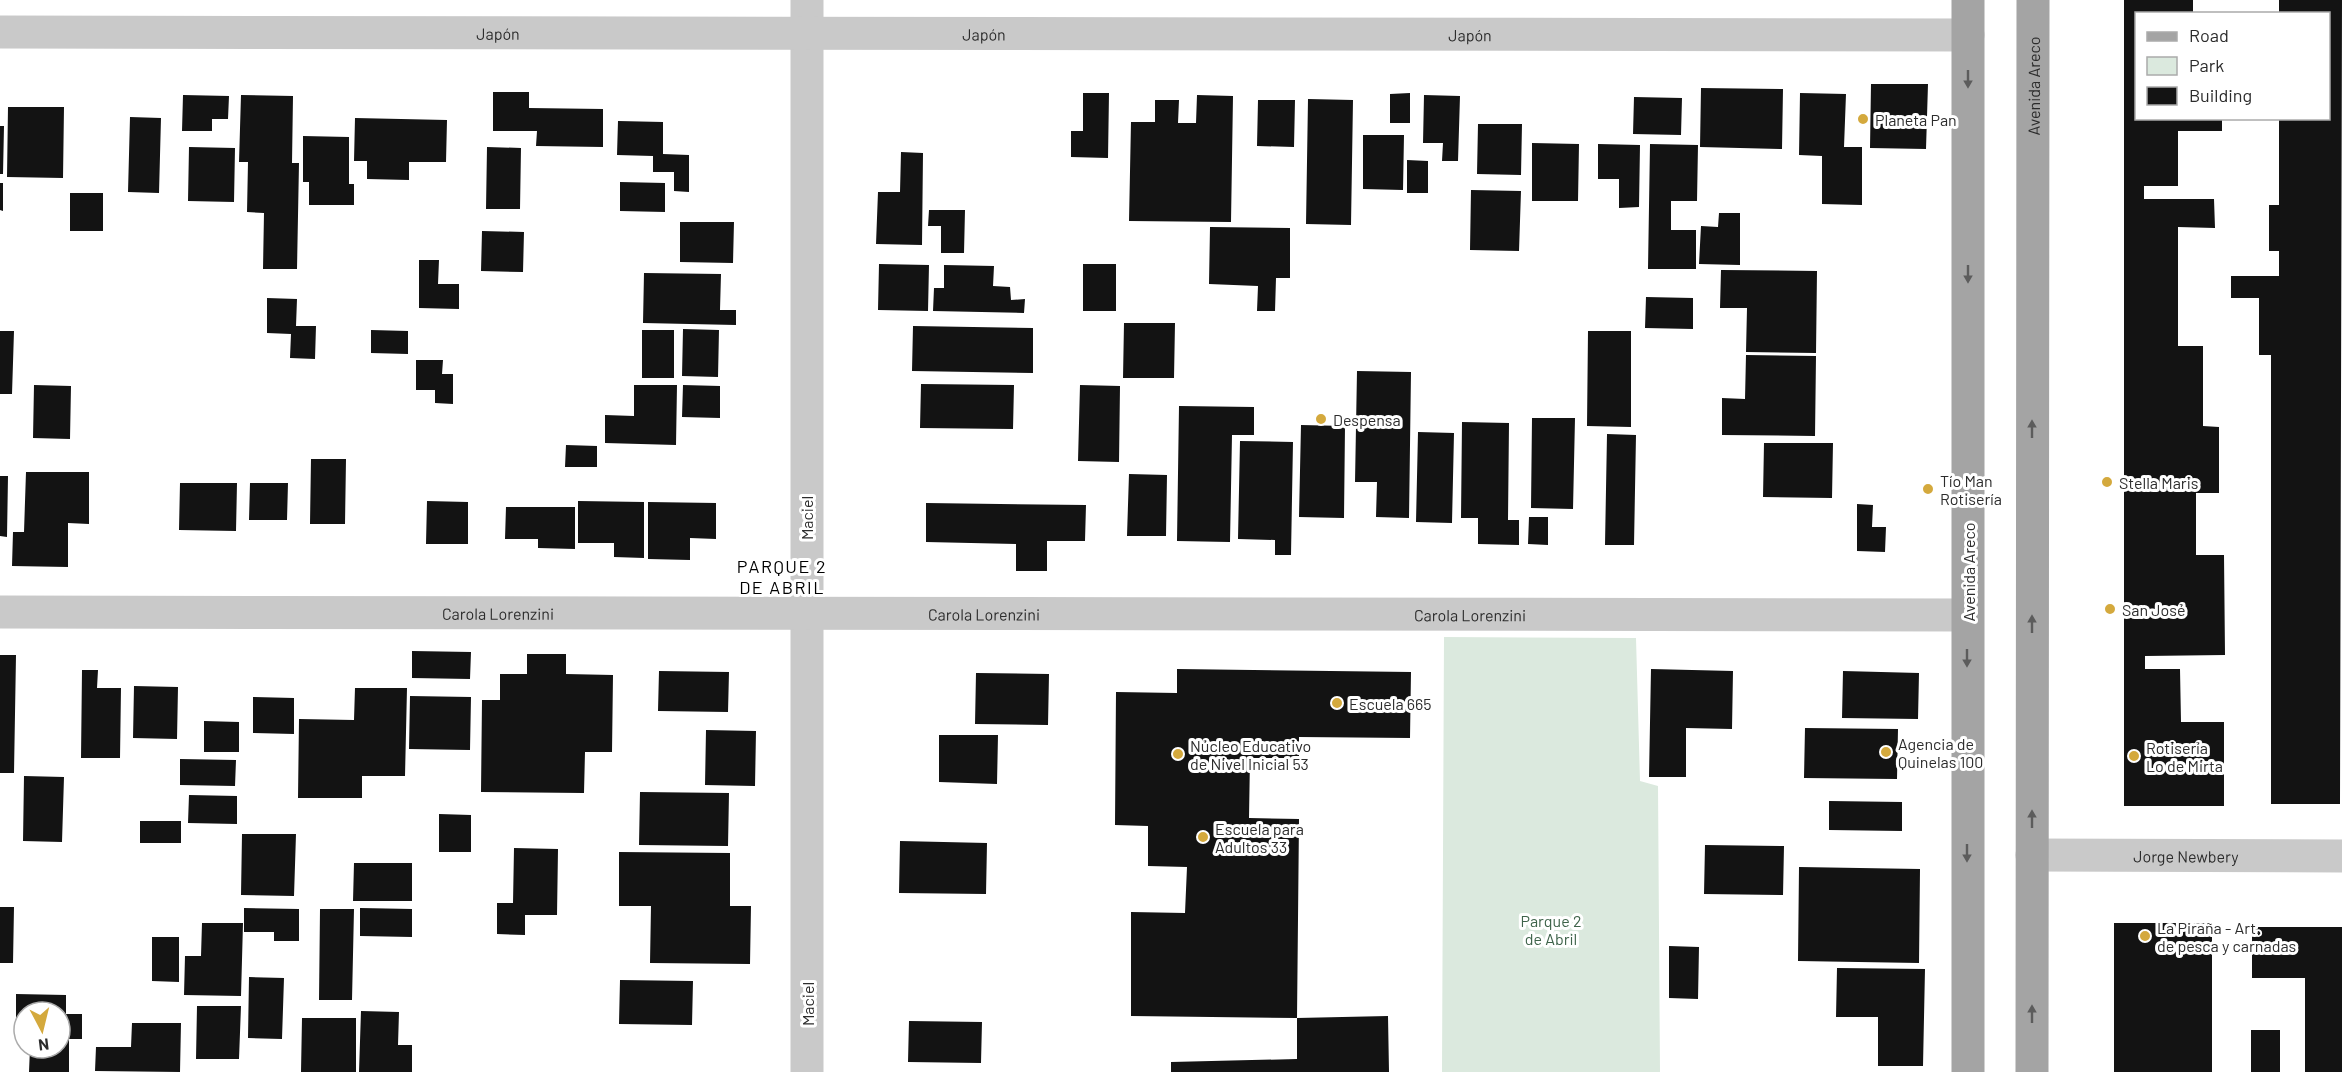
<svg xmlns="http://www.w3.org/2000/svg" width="2342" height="1072" viewBox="0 0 2342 1072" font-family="Barlow,sans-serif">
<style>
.green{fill:#dbe9de}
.building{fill:#131313}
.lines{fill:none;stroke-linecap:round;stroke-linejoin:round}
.minor{stroke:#c9c9c9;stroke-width:33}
.major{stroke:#a4a4a4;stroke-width:33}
.oneway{fill:#5c5c5c}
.poi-dot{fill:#d4a93d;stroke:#fff;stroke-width:2}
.labels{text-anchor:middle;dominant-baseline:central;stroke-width:6;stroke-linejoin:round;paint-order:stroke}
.street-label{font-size:16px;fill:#2c2c2c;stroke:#fff}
.poi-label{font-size:16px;fill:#2c2c2c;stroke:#fff;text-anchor:start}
.park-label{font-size:16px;fill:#3e634a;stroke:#fff}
.neighbourhood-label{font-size:18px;letter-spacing:1.5px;fill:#000;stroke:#fff}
</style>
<rect width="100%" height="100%" fill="#fff"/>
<!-- green -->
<path class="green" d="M 1444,637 L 1636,638 L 1640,781 L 1658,786 L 1660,1072 L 1442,1072 Z"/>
<!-- building -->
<path class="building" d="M 2124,0 L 2193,0 L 2193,14 L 2136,14 L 2136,118 L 2222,118 L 2222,131 L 2178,131 L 2178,186 L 2144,186 L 2144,199 L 2214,199 L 2215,228 L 2178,227 L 2178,346 L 2203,346 L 2203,426 L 2219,427 L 2219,493 L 2196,493 L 2196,555 L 2224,555 L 2225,655 L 2145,656 L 2145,669 L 2180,669 L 2181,722 L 2224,722 L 2224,806 L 2124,806 Z
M 2279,0 L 2342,0 L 2340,804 L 2271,804 L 2271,355 L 2259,355 L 2259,298 L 2231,298 L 2231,276 L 2279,276 L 2279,251 L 2269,251 L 2269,205 L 2279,205 L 2279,118 L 2328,118 L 2328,14 L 2279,14 Z
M 1871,84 L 1928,84 L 1926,149 L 1870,148 Z
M 1701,88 L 1783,89 L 1782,149 L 1700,147 Z
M 493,92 L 529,92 L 529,108 L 603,109 L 603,147 L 536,146 L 537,131 L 493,131 Z
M 1083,93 L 1109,93 L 1108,158 L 1071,157 L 1071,131 L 1083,131 Z
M 1410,93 L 1410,123 L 1390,123 L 1390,94 Z
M 1800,93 L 1846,94 L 1844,147 L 1862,147 L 1862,205 L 1822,204 L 1822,156 L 1799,155 Z
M 183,95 L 229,96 L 228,119 L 212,119 L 212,131 L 182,131 Z
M 241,95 L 293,96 L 292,163 L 299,163 L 297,269 L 263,269 L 264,213 L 247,212 L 248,162 L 239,162 Z
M 1197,95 L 1233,96 L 1231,222 L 1129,221 L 1131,122 L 1155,122 L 1155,100 L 1179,100 L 1178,123 L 1196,123 Z
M 1424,95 L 1460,96 L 1458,161 L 1442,161 L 1443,143 L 1423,143 Z
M 1634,97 L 1682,98 L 1681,135 L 1633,134 Z
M 1308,99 L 1353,100 L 1351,225 L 1306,224 Z
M 1258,100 L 1295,100 L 1294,147 L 1257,146 Z
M 8,107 L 64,107 L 63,178 L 7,177 Z
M 130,117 L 161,118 L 159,193 L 128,192 Z
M 355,118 L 447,120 L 446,162 L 409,162 L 409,180 L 367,179 L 367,161 L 354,161 Z
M 618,121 L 663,122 L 663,154 L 689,155 L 689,192 L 674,191 L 674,172 L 653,172 L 653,156 L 617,155 Z
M 1478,124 L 1522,124 L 1521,175 L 1477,174 Z
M 0,126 L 4,126 L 3,174 L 0,174 Z
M 1363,135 L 1404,135 L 1403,190 L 1363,189 Z
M 303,136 L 349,137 L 349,184 L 354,184 L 354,205 L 309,205 L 309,182 L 303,182 Z
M 1532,143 L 1579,144 L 1578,201 L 1532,201 Z
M 1598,144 L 1640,145 L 1639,207 L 1619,208 L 1619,179 L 1598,179 Z
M 1650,144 L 1698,145 L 1697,201 L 1671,201 L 1671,230 L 1696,230 L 1696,269 L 1648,269 Z
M 189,147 L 235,148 L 234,202 L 188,201 Z
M 487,147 L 521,148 L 520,209 L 486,209 Z
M 901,152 L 923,153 L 922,245 L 876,244 L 878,192 L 900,192 Z
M 1407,160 L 1428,161 L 1428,193 L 1407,193 Z
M 620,182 L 665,183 L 665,212 L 620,211 Z
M 0,183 L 3,183 L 3,211 L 0,210 Z
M 1471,190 L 1521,191 L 1519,251 L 1470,250 Z
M 70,193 L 103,193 L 103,231 L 70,231 Z
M 929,210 L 965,210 L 964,253 L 941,253 L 941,226 L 928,226 Z
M 1719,213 L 1740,213 L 1740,265 L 1699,264 L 1701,226 L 1718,227 Z
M 680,222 L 734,222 L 733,263 L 680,262 Z
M 1210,227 L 1290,228 L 1290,278 L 1276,278 L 1275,311 L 1257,311 L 1258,286 L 1209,284 Z
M 482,231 L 524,232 L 523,272 L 481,271 Z
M 419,260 L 439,260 L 438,284 L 459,284 L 459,309 L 419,308 Z
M 879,264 L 929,265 L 928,311 L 878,310 Z
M 1083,264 L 1116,264 L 1116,311 L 1083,311 Z
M 944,265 L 994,266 L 993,286 L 1010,287 L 1011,300 L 1025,299 L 1024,313 L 933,311 L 934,288 L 944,288 Z
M 1721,270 L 1817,271 L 1816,353 L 1746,352 L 1747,308 L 1720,308 Z
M 644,273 L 721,274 L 720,310 L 736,310 L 736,325 L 643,323 Z
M 1646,297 L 1693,298 L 1693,329 L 1645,328 Z
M 267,298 L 297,299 L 296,326 L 316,326 L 315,359 L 290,358 L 291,334 L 267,333 Z
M 1124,323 L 1175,323 L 1174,378 L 1123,378 Z
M 913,326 L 1033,328 L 1033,373 L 912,371 Z
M 683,329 L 719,330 L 718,377 L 682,376 Z
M 371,330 L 408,331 L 408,354 L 371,353 Z
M 642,330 L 674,330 L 674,378 L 642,378 Z
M 0,331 L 14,331 L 12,394 L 0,394 Z
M 1588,331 L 1631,331 L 1631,427 L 1587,426 Z
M 1746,355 L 1816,356 L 1815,436 L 1722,435 L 1722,398 L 1745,399 Z
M 416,360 L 443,360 L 442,374 L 453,374 L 453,404 L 435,403 L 435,390 L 416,390 Z
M 1357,371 L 1411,372 L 1409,518 L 1376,517 L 1377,482 L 1355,482 Z
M 921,384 L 1014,385 L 1013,429 L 920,428 Z
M 34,385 L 71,386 L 70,439 L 33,438 Z
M 634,385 L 677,385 L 676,445 L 605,443 L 605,415 L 634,416 Z
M 683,385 L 720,386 L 720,418 L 682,417 Z
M 1080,385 L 1120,386 L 1119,462 L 1078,461 Z
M 1179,406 L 1254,407 L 1254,435 L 1232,435 L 1230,542 L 1177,541 Z
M 1532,418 L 1575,418 L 1573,509 L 1531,508 Z
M 1462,422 L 1509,423 L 1508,520 L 1519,520 L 1519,545 L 1478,544 L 1478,518 L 1461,518 Z
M 1301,425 L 1345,426 L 1344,518 L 1299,517 Z
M 1418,432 L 1454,433 L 1452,523 L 1416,522 Z
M 1607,434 L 1636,435 L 1634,545 L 1605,545 Z
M 1240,441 L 1293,442 L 1291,555 L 1275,555 L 1275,540 L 1238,539 Z
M 1764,443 L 1833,443 L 1832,498 L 1763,497 Z
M 566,445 L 597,446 L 597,467 L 565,467 Z
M 311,459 L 346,459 L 345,524 L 310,524 Z
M 26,472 L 89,472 L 89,524 L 68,523 L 68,567 L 12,566 L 13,532 L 24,532 Z
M 1129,474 L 1167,475 L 1166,536 L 1127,536 Z
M 0,476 L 8,476 L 7,537 L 0,536 Z
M 180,483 L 237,483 L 236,531 L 179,530 Z
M 250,483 L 288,483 L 287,520 L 249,520 Z
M 427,501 L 468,502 L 468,544 L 426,544 Z
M 578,501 L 644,502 L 644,558 L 614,557 L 614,543 L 578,543 Z
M 648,502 L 716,503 L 716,539 L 690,538 L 690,560 L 648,559 Z
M 926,503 L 1086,505 L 1085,541 L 1047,541 L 1047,571 L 1016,571 L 1016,544 L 926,542 Z
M 1857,504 L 1873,505 L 1872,527 L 1886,527 L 1885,552 L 1857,551 Z
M 506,507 L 575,507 L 575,549 L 538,548 L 538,539 L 505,539 Z
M 1529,517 L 1548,517 L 1548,545 L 1528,544 Z
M 412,651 L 471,652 L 470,679 L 412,678 Z
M 527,654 L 566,654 L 566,674 L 613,675 L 612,752 L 585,752 L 584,793 L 481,792 L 482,700 L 500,700 L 500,674 L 527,674 Z
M 0,655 L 16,655 L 14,773 L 0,773 Z
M 1177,669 L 1411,672 L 1410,738 L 1299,737 L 1299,758 L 1250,758 L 1249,818 L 1299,819 L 1297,1018 L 1131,1016 L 1131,912 L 1185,913 L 1187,867 L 1148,866 L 1148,826 L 1115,825 L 1116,692 L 1177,693 Z
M 1651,669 L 1733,671 L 1732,729 L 1686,728 L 1686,777 L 1649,777 Z
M 82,670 L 98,670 L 97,688 L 121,688 L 120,758 L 81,758 Z
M 659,671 L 729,672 L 728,712 L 658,711 Z
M 1843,671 L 1919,673 L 1918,719 L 1842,718 Z
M 976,673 L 1049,674 L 1048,725 L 975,724 Z
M 134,686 L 178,687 L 177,739 L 133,738 Z
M 355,688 L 407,688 L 405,776 L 362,776 L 362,798 L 298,798 L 299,719 L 354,720 Z
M 410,696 L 471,697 L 470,750 L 409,749 Z
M 253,697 L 294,698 L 294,734 L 253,733 Z
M 204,721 L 239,722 L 239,752 L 204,752 Z
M 1805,728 L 1898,729 L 1897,779 L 1804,778 Z
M 706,730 L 756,731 L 755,786 L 705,785 Z
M 939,735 L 998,735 L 997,784 L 939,782 Z
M 180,759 L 236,760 L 235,786 L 180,785 Z
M 24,776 L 64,777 L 62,842 L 23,841 Z
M 640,792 L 729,793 L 728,846 L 639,845 Z
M 189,795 L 237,796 L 237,824 L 188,823 Z
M 1829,801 L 1902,802 L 1902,831 L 1829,830 Z
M 439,814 L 471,815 L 471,852 L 439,852 Z
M 140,821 L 181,821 L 181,843 L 140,843 Z
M 242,834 L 296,834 L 294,896 L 241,895 Z
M 900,841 L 987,843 L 986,894 L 899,893 Z
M 1705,845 L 1784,846 L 1783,895 L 1704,894 Z
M 514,848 L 558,849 L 557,915 L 525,915 L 525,935 L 497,934 L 497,903 L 513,903 Z
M 619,852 L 730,853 L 730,906 L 751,906 L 750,964 L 650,963 L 651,906 L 619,906 Z
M 354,863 L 412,863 L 412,901 L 353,901 Z
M 1799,867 L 1920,869 L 1919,963 L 1798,961 Z
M 0,907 L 14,907 L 13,963 L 0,963 Z
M 244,908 L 299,909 L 299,941 L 274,941 L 274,932 L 244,932 Z
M 360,908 L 412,909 L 412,937 L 360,936 Z
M 320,909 L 354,909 L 352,1000 L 319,1000 Z
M 202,923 L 243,923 L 241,996 L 184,995 L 185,956 L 201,956 Z
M 2114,923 L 2212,923 L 2212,1072 L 2114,1072 Z
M 2252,927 L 2342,927 L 2342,1072 L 2305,1072 L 2305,978 L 2252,978 Z
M 152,937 L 179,937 L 179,982 L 152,981 Z
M 1669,946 L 1699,947 L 1698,999 L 1669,998 Z
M 1837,968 L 1925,969 L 1923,1066 L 1878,1066 L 1878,1017 L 1836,1017 Z
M 249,977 L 284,978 L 282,1039 L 248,1038 Z
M 620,980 L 693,981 L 692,1025 L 619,1024 Z
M 16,994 L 66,995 L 66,1014 L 82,1014 L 82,1039 L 69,1039 L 69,1072 L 29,1072 L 30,1048 L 60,1048 L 60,1012 L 24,1012 L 24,1026 L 16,1026 Z
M 197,1006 L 241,1006 L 239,1059 L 196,1059 Z
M 361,1011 L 399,1012 L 398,1045 L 412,1045 L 412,1072 L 359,1072 Z
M 1388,1016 L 1389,1072 L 1171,1072 L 1171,1062 L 1297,1059 L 1297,1018 Z
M 302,1018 L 356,1018 L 356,1072 L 301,1072 Z
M 909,1021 L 982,1022 L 981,1063 L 908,1062 Z
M 132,1023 L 181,1023 L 180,1072 L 95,1071 L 96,1047 L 131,1047 Z
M 2251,1030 L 2280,1030 L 2280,1072 L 2251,1072 Z"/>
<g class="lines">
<!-- minor -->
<g class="minor">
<path d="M 807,0 L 807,1072"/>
<path id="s1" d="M 0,32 L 1968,35"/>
<path id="s2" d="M 0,612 L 1967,615"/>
<path id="s3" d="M 2032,855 L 2342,856"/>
</g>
<!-- major -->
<g class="major">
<path d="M 1968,0 L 1968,1072"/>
<path id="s4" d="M 2032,1072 L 2033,0"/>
</g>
</g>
<!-- one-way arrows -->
<defs><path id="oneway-solid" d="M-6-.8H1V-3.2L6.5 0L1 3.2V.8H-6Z" transform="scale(1.5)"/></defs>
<g class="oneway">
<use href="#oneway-solid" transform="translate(1968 79) rotate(90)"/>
<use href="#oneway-solid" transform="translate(1968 274) rotate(90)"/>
<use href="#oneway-solid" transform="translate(2032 429) rotate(-90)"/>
<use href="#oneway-solid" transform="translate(2032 624) rotate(-90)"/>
<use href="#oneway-solid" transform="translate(1967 658) rotate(90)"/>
<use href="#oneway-solid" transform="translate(2032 819) rotate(-90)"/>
<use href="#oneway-solid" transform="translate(1967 853) rotate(90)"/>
<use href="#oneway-solid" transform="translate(2032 1014) rotate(-90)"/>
</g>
<!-- markers -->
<g class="poi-dot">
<circle cx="1863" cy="119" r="6"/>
<circle cx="1321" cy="419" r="6"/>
<circle cx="2107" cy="482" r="6"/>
<circle cx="1928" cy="489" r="6"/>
<circle cx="2110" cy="609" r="6"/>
<circle cx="1337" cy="703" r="6"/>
<circle cx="1886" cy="752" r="6"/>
<circle cx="1178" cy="754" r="6"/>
<circle cx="2134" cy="756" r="6"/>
<circle cx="1203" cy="837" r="6"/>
<circle cx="2145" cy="936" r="6"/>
</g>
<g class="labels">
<!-- street labels -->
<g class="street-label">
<text stroke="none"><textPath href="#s1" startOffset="498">Japón</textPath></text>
<text stroke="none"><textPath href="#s1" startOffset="984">Japón</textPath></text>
<text stroke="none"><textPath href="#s1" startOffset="1470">Japón</textPath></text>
<text stroke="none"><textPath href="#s4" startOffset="986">Avenida Areco</textPath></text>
<text transform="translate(806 518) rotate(-90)">Maciel</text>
<text transform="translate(1968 572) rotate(-90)">Avenida Areco</text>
<text stroke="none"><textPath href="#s2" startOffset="498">Carola Lorenzini</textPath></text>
<text stroke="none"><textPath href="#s2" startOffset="984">Carola Lorenzini</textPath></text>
<text stroke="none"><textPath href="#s2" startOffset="1470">Carola Lorenzini</textPath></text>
<text stroke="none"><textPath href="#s3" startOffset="154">Jorge Newbery</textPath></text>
<text transform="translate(807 1004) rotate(-90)">Maciel</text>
</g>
<!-- poi labels -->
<g class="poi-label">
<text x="1875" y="119">Planeta Pan</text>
<text x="1333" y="419">Despensa</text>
<text x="1940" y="480">Tío Man<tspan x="1940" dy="18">Rotisería</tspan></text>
<text x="2119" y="482">Stella Maris</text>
<text x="2122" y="609">San José</text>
<text x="1349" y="703">Escuela 665</text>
<text x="1898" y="743">Agencia de<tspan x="1898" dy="18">Quinelas 100</tspan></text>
<text x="1190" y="745">Núcleo Educativo<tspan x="1190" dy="18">de Nivel Inicial 53</tspan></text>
<text x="2146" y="747">Rotisería<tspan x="2146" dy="18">Lo de Mirta</tspan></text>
<text x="1215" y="828">Escuela para<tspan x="1215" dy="18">Adultos 33</tspan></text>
<text x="2157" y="927">La Piraña - Art.<tspan x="2157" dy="18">de pesca y carnadas</tspan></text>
</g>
<!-- park labels -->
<g class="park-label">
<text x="1551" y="920">Parque 2<tspan x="1551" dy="18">de Abril</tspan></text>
</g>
<!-- neighbourhood labels -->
<g class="neighbourhood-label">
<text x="782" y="566">PARQUE 2<tspan x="782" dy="21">DE ABRIL</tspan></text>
</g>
</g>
<!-- legend -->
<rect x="2135" y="12" width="195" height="108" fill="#ffffff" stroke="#ababab" stroke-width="1.5"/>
<rect x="2147" y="32" width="30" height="9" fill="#a4a4a4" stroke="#ababab" stroke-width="1.5"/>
<text x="2189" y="42" font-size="18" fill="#2c2c2c">Road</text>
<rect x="2147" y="57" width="30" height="18" fill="#dbe9de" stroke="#ababab" stroke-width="1.5"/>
<text x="2189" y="72" font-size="18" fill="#2c2c2c">Park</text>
<rect x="2147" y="87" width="30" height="18" fill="#131313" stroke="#ababab" stroke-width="1.5"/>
<text x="2189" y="102" font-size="18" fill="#2c2c2c">Building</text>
<!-- north arrow -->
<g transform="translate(42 1030) rotate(173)"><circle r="28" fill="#ffffff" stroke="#ababab" stroke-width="1.5"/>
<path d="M0-4.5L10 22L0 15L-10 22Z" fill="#d4a93d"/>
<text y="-9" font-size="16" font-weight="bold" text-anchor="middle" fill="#2c2c2c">N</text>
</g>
</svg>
